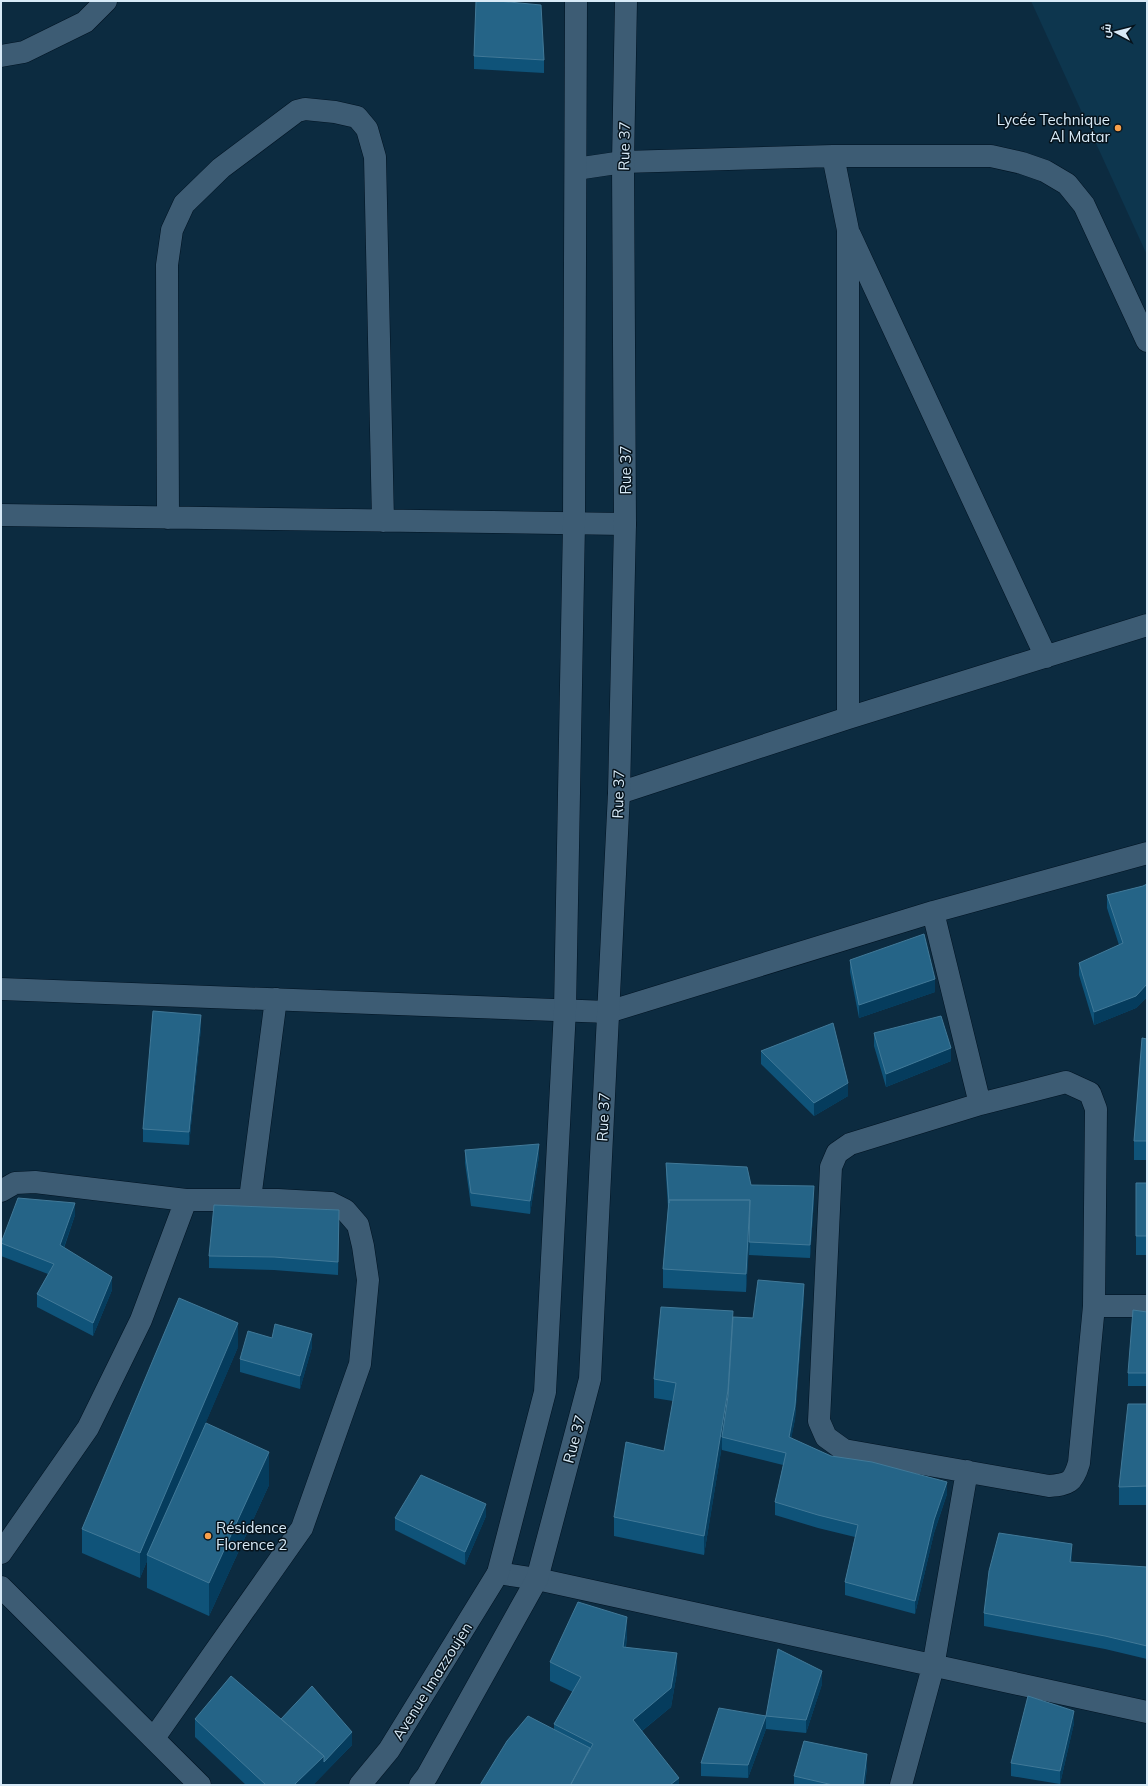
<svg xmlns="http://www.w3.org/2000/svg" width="1148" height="1786" viewBox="0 0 1148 1786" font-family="Mulish,Cairo,sans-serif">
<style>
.built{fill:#0d364e}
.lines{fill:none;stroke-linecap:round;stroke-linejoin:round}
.minor-casing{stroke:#001322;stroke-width:23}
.tertiary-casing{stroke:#001322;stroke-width:23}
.minor{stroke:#3d5c74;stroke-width:22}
.tertiary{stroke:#3d5c74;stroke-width:22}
.wall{fill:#0f5379}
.shaded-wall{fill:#053c5d}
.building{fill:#256487;stroke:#417998}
.poi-dot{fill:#f8a04b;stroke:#06131c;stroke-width:1.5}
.labels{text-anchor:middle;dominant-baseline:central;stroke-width:3;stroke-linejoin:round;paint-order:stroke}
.poi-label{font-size:15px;fill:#d8eaf7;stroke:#06131c;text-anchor:end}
.street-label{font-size:15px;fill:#d8eaf7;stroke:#06131c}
</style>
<rect width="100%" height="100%" fill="#0c2b40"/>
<!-- built -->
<path class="built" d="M 1031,1 L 1147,1 L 1147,255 Z"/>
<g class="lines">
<!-- minor casing -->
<g class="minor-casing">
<path id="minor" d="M 1,56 L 24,52 L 85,22 L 106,1
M 833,156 L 848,230 L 848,718
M 576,169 L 623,162 L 833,156 L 991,156 L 1022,163 L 1045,171 L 1067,184 L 1084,205 L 1147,341
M 850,235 L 1046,657
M 1,515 L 625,524
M 168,518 L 167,265 L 172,230 L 184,204 L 221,168 L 297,111 L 305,109 L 335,112 L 357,117 L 367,129 L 375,157 L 383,521
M 619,793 L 848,718 L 1147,625
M 933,912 L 980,1104
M 1,989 L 608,1012 L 933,912 L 1147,853
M 1066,1082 L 1090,1093 L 1096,1109 L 1094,1306 L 1079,1463 C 1073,1483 1069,1484 1049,1486 L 844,1450 L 826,1437 L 819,1421 L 831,1167 L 837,1153 L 850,1144 L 980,1104 Z
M 1,1191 L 15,1183 L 35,1182 L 186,1200 L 278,1200 L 331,1203 L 345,1210 L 358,1225 L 363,1246 L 368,1280 L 360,1364 L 302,1528 L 154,1738
M 250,1199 L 276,999
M 1094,1306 L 1147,1306
M 1,1553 L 88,1428 L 141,1320 L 186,1200
M 498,1573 L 537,1579 L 1147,1712
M 1,1587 L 200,1785
M 901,1785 L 933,1667 L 967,1471"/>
</g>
<!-- tertiary casing -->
<g class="tertiary-casing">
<path id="tertiary" d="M 360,1785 L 389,1750 L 498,1573 L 545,1392 L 565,1010 L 574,523 L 576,1
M 420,1785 L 427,1776 L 537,1579 L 590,1379 L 619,793 L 625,524 L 623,162 L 626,1"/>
</g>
<!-- minor -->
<use href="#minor" class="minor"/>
<!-- tertiary -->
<use href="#tertiary" class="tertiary"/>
</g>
<!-- wall -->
<path class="wall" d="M 474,56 L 544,60 L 544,73 L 474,69 Z
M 1147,884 L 1147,997 L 1136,1008 L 1094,1025 L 1079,975 L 1079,963 L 1119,945 L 1107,908 L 1107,895 L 1143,886 Z
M 850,960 L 935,992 L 859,1018 L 850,972 Z
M 201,1028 L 189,1145 L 143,1142 L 143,1129 Z
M 874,1033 L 951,1061 L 886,1087 L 874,1046 Z
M 1147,1039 L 1147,1160 L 1134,1160 L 1134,1141 Z
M 761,1051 L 848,1096 L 814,1116 L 761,1064 Z
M 465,1150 L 539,1156 L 530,1214 L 471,1206 L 465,1163 Z
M 666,1163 L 751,1185 L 814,1199 L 810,1258 L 749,1255 L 750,1229 L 746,1292 L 663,1288 L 663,1269 L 668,1208 L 666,1175 Z
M 1136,1183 L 1147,1183 L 1147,1255 L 1136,1255 Z
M 75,1215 L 64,1248 L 112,1290 L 93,1336 L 37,1307 L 37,1294 L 48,1274 L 1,1256 L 1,1242 Z
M 339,1223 L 338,1275 L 274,1270 L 209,1268 L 209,1256 Z
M 804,1297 L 795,1419 L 791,1438 L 831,1456 L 947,1494 L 934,1533 L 915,1614 L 845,1595 L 845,1582 L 855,1537 L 818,1528 L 775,1515 L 775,1502 L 783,1465 L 722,1450 L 722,1445 L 704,1555 L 614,1536 L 614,1517 L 664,1451 L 673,1401 L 654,1398 L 654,1379 L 733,1317 L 753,1318 Z
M 1147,1312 L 1147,1386 L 1128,1386 L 1128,1373 Z
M 238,1347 L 190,1459 L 269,1485 L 209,1616 L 147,1588 L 147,1561 L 140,1578 L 82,1553 L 82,1529 Z
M 312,1347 L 300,1389 L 240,1372 L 240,1359 Z
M 1147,1404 L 1147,1505 L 1119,1505 L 1119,1487 Z
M 486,1516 L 465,1565 L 395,1530 L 395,1518 Z
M 1072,1557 L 1071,1562 L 1147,1567 L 1147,1659 L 1105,1649 L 984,1626 L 984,1613 Z
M 627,1635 L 626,1647 L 677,1672 L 671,1707 L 642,1731 L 679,1785 L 480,1785 L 554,1729 L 554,1724 L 573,1692 L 550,1681 L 550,1662 Z
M 822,1684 L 806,1733 L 766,1729 L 766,1716 Z
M 195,1719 L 281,1719 L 352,1745 L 313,1785 L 246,1785 L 195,1737 Z
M 1074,1723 L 1060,1784 L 1011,1776 L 1011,1763 Z
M 766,1729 L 748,1778 L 701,1776 L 701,1763 Z
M 867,1767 L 865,1785 L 794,1785 L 794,1776 Z"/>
<!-- shaded-wall -->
<path class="shaded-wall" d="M 935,979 L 935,992 L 859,1018 L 859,1005 Z
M 1147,984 L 1147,997 L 1136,1008 L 1094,1025 L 1094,1012 Z
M 201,1015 L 201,1028 L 189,1145 L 189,1132 Z
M 951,1048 L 951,1061 L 886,1087 L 886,1074 Z
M 848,1083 L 848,1096 L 814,1116 L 814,1103 Z
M 539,1144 L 539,1156 L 530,1214 L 530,1201 Z
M 814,1186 L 814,1199 L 810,1258 L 810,1245 Z
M 750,1200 L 750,1218 L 746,1292 L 746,1274 Z
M 75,1203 L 75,1215 L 60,1258 L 60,1245 Z
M 339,1210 L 339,1223 L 338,1275 L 338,1262 Z
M 112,1277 L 112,1290 L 93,1336 L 93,1323 Z
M 804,1284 L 804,1297 L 795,1419 L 789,1450 L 789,1437 Z
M 733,1311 L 733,1329 L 728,1409 L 722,1437 L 722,1445 L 704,1555 L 704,1536 Z
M 238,1323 L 238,1347 L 149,1556 L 147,1555 L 147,1561 L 140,1578 L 140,1553 Z
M 312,1334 L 312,1347 L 300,1389 L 300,1376 Z
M 269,1452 L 269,1485 L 209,1616 L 209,1583 Z
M 947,1482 L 947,1494 L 934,1533 L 915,1614 L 915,1601 L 934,1520 Z
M 486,1504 L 486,1516 L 465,1565 L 465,1552 Z
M 1072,1544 L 1072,1557 L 1070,1575 L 1070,1562 Z
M 627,1617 L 627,1635 L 623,1665 L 623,1647 Z
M 677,1653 L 677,1672 L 671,1707 L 633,1738 L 633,1720 Z
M 822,1671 L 822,1684 L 806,1733 L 806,1720 Z
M 1074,1711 L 1074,1723 L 1060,1784 L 1060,1771 Z
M 766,1716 L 766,1729 L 748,1778 L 748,1765 Z
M 352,1732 L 352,1745 L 313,1785 L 294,1785 L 324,1756 Z
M 867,1754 L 867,1767 L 865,1785 L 863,1785 Z
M 679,1778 L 679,1785 L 670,1785 Z"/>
<!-- building -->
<path class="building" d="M 476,1 L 498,1 L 541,5 L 544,60 L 474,56 Z
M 1147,884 L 1147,984 L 1136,996 L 1094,1012 L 1079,963 L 1123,943 L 1107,895 L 1143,886 Z
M 924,934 L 935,979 L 859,1005 L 850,960 Z
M 153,1011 L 201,1015 L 189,1132 L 143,1129 Z
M 941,1016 L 951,1048 L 886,1074 L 874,1033 Z
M 833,1023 L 848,1083 L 814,1103 L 761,1051 Z
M 1142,1038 L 1147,1039 L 1147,1141 L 1134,1141 Z
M 539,1144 L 530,1201 L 471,1193 L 465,1150 Z
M 666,1163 L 747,1167 L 751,1185 L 814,1186 L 810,1245 L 749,1242 L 750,1200 L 669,1200 L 669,1203 Z
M 1136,1183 L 1147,1183 L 1147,1236 L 1136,1236 Z
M 18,1198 L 75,1203 L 60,1245 L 112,1277 L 93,1323 L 37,1294 L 54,1264 L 1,1243 Z
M 669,1200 L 750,1200 L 746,1274 L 663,1269 Z
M 214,1205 L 339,1210 L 338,1262 L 274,1257 L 209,1256 Z
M 758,1280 L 804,1284 L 795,1406 L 789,1437 L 831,1456 L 872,1462 L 947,1482 L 934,1520 L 915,1601 L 845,1582 L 858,1525 L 818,1515 L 775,1502 L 786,1453 L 722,1437 L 728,1396 L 733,1317 L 753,1318 Z
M 179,1298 L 238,1323 L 140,1553 L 82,1529 Z
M 661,1307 L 733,1311 L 728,1390 L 704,1536 L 614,1517 L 626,1442 L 664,1451 L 676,1383 L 654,1379 Z
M 1133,1310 L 1147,1312 L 1147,1373 L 1128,1373 Z
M 275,1324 L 312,1334 L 300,1376 L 240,1359 L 248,1331 L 272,1338 Z
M 1128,1404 L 1147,1404 L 1147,1486 L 1119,1487 Z
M 206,1423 L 269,1452 L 209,1583 L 147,1555 Z
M 421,1475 L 486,1504 L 465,1552 L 395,1518 Z
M 999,1533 L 1072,1544 L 1070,1562 L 1147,1567 L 1147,1646 L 1105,1636 L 984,1613 L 989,1571 Z
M 578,1602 L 627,1617 L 623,1647 L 677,1653 L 671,1688 L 633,1720 L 679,1778 L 670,1785 L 573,1785 L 571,1784 L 593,1744 L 554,1724 L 581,1677 L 550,1662 Z
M 778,1649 L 822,1671 L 806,1720 L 766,1716 Z
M 231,1676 L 324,1756 L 294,1785 L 266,1785 L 195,1719 Z
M 312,1686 L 352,1732 L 324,1762 L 324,1756 L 281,1719 Z
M 1028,1696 L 1074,1711 L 1060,1771 L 1011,1763 Z
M 719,1708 L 766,1716 L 748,1765 L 701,1763 Z
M 528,1716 L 590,1748 L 571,1784 L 571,1785 L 480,1785 L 507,1741 Z
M 804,1741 L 867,1754 L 863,1785 L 833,1785 L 794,1776 Z"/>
<!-- markers -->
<g class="poi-dot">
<circle cx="1118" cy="128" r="4"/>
<circle cx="208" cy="1536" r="4"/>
</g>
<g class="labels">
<!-- poi labels -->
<g class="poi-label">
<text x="1110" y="119">Lycée Technique<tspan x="1110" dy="17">Al Matar</tspan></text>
<text x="216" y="1527" text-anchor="start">Résidence<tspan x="216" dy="17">Florence 2</tspan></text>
</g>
<!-- street labels -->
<g class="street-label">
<text transform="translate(624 146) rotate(-89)">Rue 37</text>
<text transform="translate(625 470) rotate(-90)">Rue 37</text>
<text transform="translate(618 794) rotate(-88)">Rue 37</text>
<text transform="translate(603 1117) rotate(-87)">Rue 37</text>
<text transform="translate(574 1439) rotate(-75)">Rue 37</text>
<text transform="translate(432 1681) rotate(-58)">Avenue Imazzoujen</text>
</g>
</g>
<!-- border -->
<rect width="1148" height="1786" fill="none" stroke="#d8eaf7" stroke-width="4"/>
<!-- north arrow -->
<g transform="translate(1116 32) rotate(277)" stroke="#06131c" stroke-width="3" paint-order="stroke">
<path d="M0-3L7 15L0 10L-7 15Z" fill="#d8eaf7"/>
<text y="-6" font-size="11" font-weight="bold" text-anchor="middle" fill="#d8eaf7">ش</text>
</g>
</svg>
